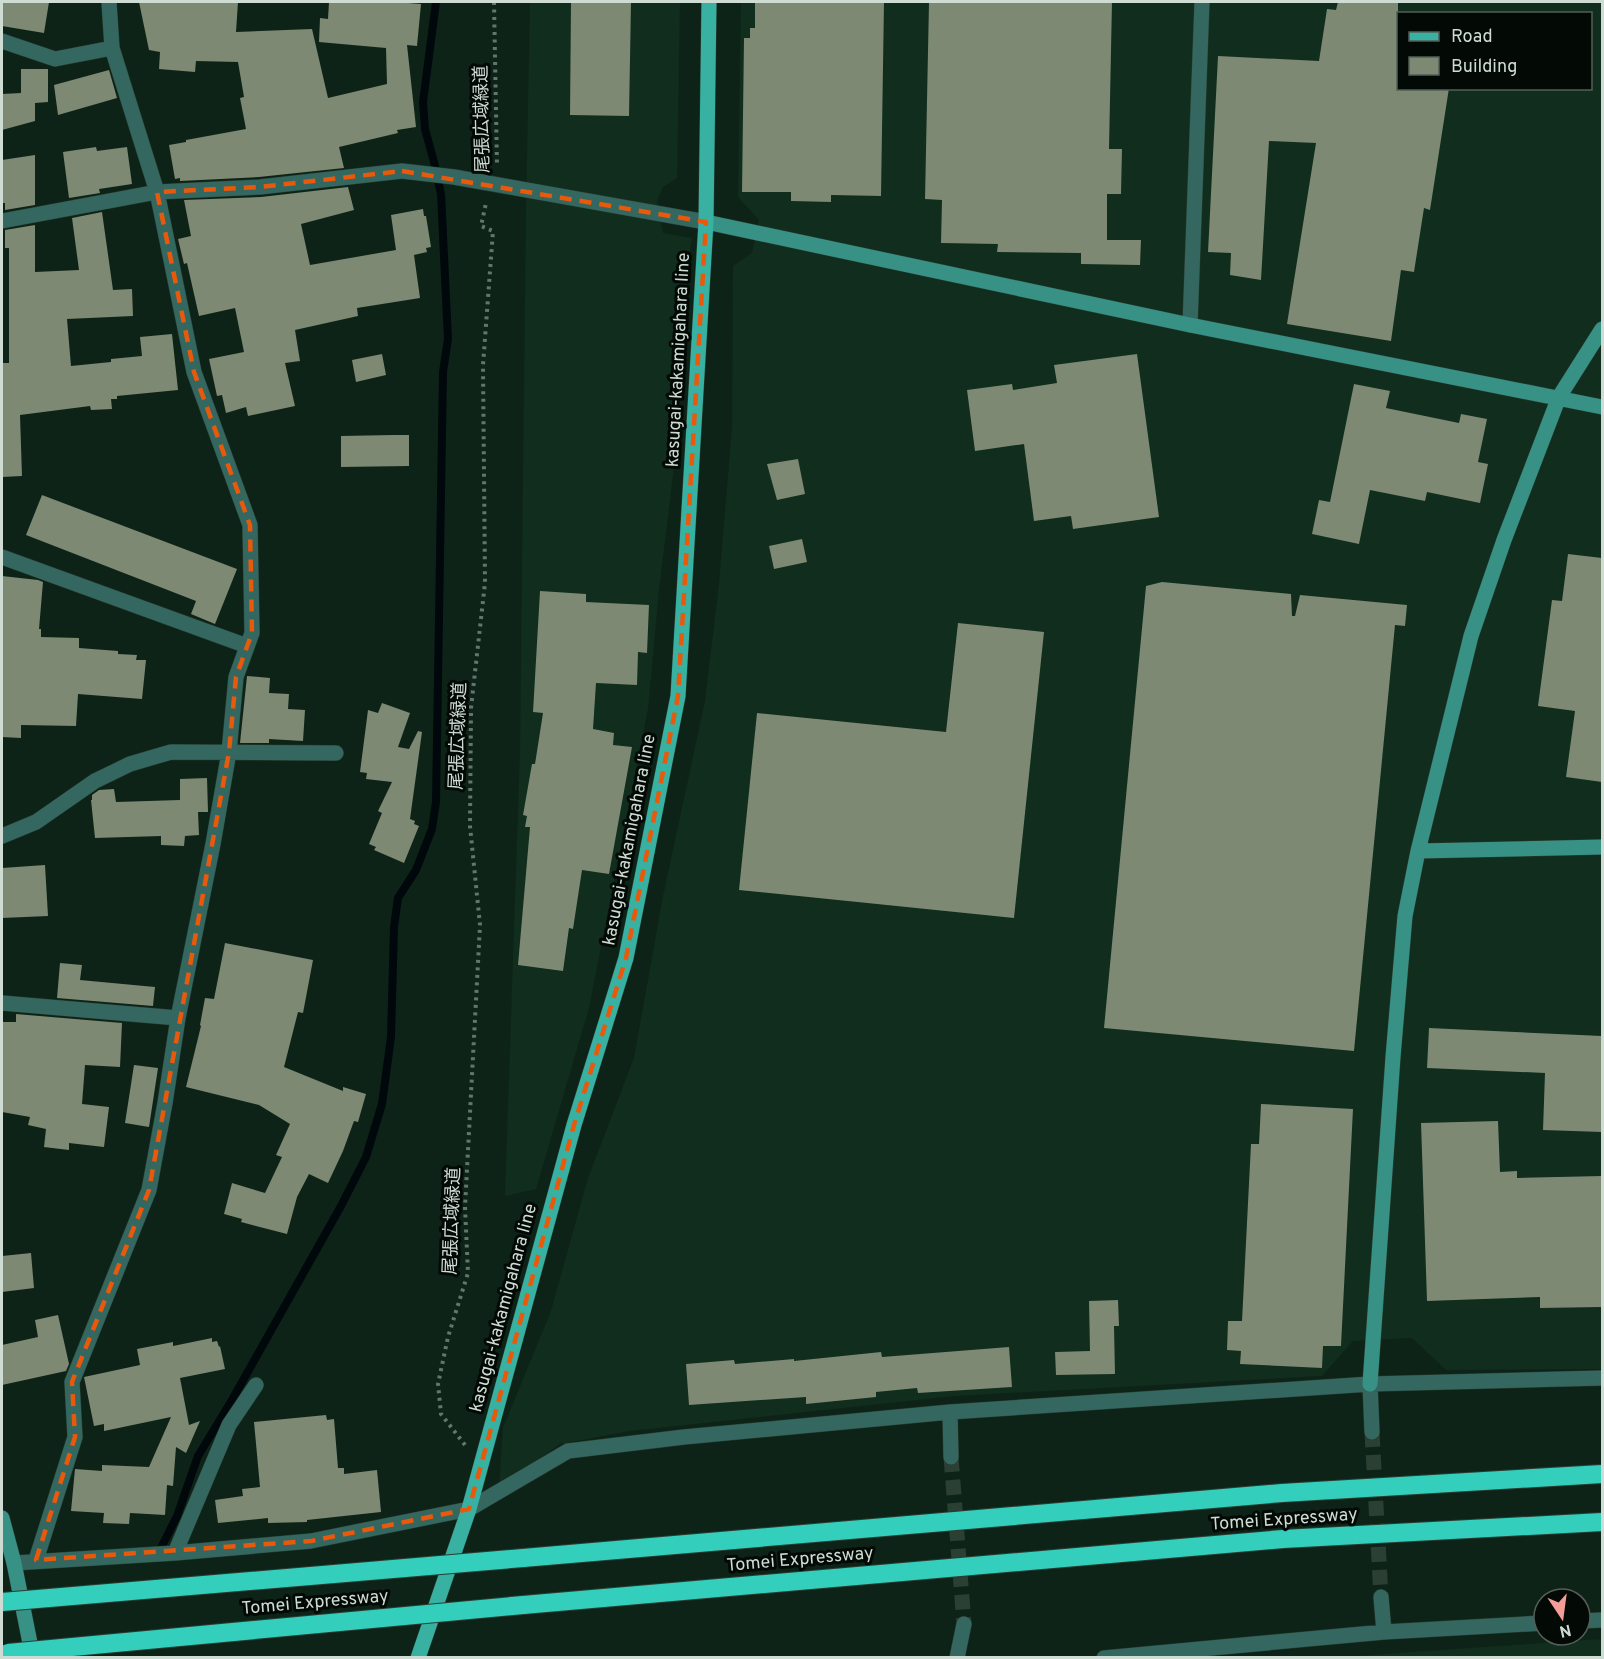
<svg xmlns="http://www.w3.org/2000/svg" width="1604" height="1659" viewBox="0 0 1604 1659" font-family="Overpass,'Noto Sans JP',sans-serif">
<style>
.built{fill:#102d1d;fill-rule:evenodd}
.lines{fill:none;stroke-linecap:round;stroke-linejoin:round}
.stream{stroke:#00080b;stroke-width:8}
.building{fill:#7d8972}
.street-tunnel{stroke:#2b3f33;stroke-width:15;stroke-dasharray:15 8;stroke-linecap:butt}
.street-casing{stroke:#293d31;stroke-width:16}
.secondary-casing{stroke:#293d31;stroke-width:16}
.primary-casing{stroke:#293d31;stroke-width:16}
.highway-casing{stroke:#293d31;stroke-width:20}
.path{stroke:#64766b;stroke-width:4;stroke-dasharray:3 4.5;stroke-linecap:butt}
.street{stroke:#346760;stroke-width:15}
.secondary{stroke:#389185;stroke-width:15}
.primary{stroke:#38b1a2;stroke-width:15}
.highway{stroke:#34cebc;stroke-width:18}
.highway-bridge-casing{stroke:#293d31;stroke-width:20;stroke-linecap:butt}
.highway-bridge{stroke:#34cebc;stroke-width:18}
.marked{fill:none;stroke:#e8590c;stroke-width:4.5;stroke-dasharray:12 8;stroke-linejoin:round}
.labels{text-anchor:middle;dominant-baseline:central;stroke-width:6;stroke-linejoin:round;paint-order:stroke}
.street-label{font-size:18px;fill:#cfdcd3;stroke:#030a06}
</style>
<rect width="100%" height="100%" fill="#0e2317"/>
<!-- built -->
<path class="built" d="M 530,2 L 680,2 L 677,178 L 663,187 L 657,201 L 663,233 L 692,238 L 689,257 L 678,434 L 659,590 L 648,709 L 589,1008 L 536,1189 L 505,1196 L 520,752 L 526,209 Z
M 741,2 L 1602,2 L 1602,1369 L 1446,1370 L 1412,1338 L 1353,1341 L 1322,1376 L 954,1396 L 630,1431 L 560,1444 L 499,1488 L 503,1428 L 551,1311 L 588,1178 L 634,1058 L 663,896 L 705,701 L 719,584 L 732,428 L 733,266 L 752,253 L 759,220 L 738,197 ZM 1398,14 L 1590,14 L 1590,88 L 1398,88 Z
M 1602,1639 L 1602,1657 L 1342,1657 L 1411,1652 Z"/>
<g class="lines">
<!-- stream -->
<path class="stream" d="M 157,1556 L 177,1516 L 198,1456 L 232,1400 L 341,1206 L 366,1157 L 382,1104 L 391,1037 L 394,927 L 398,898 L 416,870 L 432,829 L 436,802 L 443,372 L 448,339 L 441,194 L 434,162 L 425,129 L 423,102 L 436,2"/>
</g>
<!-- building -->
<path class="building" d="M 2,2 L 49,2 L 44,33 L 2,26 Z
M 139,2 L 238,2 L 236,32 L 312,29 L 328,98 L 387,84 L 386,48 L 319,42 L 320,18 L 328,19 L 329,2 L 396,2 L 421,4 L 417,46 L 407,45 L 416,127 L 397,130 L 398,133 L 339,147 L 344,168 L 259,177 L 180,181 L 180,178 L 175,179 L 169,145 L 186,142 L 186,140 L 246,129 L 240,98 L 244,97 L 238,62 L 196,61 L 195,72 L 159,69 L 160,52 L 149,50 Z
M 571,2 L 631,2 L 629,116 L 570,115 Z
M 755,2 L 884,2 L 881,196 L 831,195 L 831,202 L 791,201 L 791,192 L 742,192 L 744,38 L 750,38 L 750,28 L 755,28 Z
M 929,2 L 1112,2 L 1109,149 L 1122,149 L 1121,194 L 1107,194 L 1107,240 L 1141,240 L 1140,265 L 1081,264 L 1081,253 L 997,252 L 998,244 L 941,243 L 942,200 L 925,199 Z
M 1338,2 L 1398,2 L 1398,88 L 1449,88 L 1430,210 L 1424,208 L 1414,272 L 1401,270 L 1391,341 L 1287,324 L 1316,143 L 1269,141 L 1261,280 L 1230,275 L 1231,253 L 1208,252 L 1218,56 L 1319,61 L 1327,9 L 1336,10 Z
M 21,69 L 48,69 L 48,102 L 35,103 L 35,121 L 2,130 L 2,94 L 21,93 Z
M 109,70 L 117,98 L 58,115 L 54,85 Z
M 96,147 L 97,151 L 127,147 L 132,184 L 99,189 L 100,193 L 69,198 L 63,152 Z
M 35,155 L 35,205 L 5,210 L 5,203 L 2,203 L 2,160 Z
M 348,187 L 354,210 L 301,224 L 310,265 L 396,250 L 391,215 L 423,209 L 424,216 L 426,216 L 431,247 L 426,248 L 427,252 L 414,255 L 420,298 L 357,308 L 358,316 L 295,330 L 300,361 L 285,363 L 295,406 L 248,416 L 246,407 L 226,413 L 222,395 L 217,396 L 209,359 L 244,352 L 235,308 L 199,316 L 187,263 L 184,264 L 178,239 L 191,236 L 184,200 L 261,197 Z
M 102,212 L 113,290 L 132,289 L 133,316 L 67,319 L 71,366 L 111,362 L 111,359 L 142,356 L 140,337 L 172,334 L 178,390 L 117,396 L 117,399 L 111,399 L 112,409 L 91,410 L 90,406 L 20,415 L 22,476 L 2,477 L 2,363 L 9,363 L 9,248 L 5,248 L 5,230 L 35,225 L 35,272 L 79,270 L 72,218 Z
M 382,354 L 386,375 L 356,382 L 352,360 Z
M 1137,354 L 1159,517 L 1073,529 L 1071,516 L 1034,521 L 1024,444 L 975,451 L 967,390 L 1012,384 L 1013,390 L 1057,383 L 1054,365 Z
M 1354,384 L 1390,391 L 1386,408 L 1459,423 L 1461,414 L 1487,419 L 1478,462 L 1488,464 L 1480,503 L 1427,492 L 1425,501 L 1370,490 L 1359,544 L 1312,534 L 1319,500 L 1330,502 Z
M 393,435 L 409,435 L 409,466 L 341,467 L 341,436 Z
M 798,459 L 805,494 L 777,500 L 767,464 Z
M 42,495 L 237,569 L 215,624 L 191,614 L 196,601 L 26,535 Z
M 802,539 L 807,562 L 774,569 L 769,546 Z
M 1568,554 L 1602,558 L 1602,782 L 1566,777 L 1575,711 L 1538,706 L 1552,600 L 1562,601 Z
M 2,576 L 38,580 L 43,582 L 39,629 L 41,629 L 41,637 L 79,638 L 79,648 L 118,651 L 118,654 L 137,655 L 136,660 L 146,660 L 142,699 L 78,694 L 76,726 L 21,725 L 21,738 L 2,737 Z
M 1162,582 L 1291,594 L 1292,616 L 1295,616 L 1300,595 L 1407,605 L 1405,626 L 1395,625 L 1354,1051 L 1104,1028 L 1146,586 Z
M 540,591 L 586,594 L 586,602 L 649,605 L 647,653 L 638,652 L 637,685 L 596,683 L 593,729 L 614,733 L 613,745 L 632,747 L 609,874 L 582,870 L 573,929 L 569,928 L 563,971 L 518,965 L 530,827 L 525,827 L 527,816 L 523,815 L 532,764 L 535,764 L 543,713 L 533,712 Z
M 958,623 L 1044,632 L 1014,918 L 739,890 L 757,713 L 946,732 Z
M 247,676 L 270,678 L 269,693 L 289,694 L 288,709 L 305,710 L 303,741 L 269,739 L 269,743 L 240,743 Z
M 382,703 L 410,713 L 398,747 L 409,749 L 418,731 L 422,732 L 410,819 L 415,821 L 414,824 L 419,826 L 404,863 L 374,850 L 376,847 L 369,844 L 382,813 L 378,811 L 392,782 L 366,779 L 367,773 L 360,772 L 368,710 L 378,713 Z
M 207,778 L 208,812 L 198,812 L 199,835 L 185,836 L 184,846 L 161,845 L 161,836 L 95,838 L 91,800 L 92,800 L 92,795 L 99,790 L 114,789 L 116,802 L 180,800 L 180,779 Z
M 45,865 L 48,916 L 2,918 L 2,868 Z
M 225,943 L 313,960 L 303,1013 L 298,1012 L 284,1067 L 343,1091 L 343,1087 L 366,1094 L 358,1122 L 354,1121 L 343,1151 L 328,1183 L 309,1174 L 297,1197 L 287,1234 L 241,1222 L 242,1219 L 224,1214 L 232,1183 L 265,1193 L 282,1157 L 276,1155 L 290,1124 L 259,1105 L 186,1087 L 201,1026 L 200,1025 L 205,998 L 214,999 Z
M 60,963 L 82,965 L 80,980 L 155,987 L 153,1006 L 57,998 Z
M 16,1014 L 122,1023 L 120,1067 L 85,1065 L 82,1104 L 109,1107 L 104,1147 L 69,1143 L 69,1150 L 44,1147 L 46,1129 L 28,1125 L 30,1117 L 2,1112 L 2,1022 L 16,1022 Z
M 1429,1028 L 1602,1036 L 1602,1132 L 1543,1130 L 1545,1073 L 1427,1068 Z
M 134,1065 L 158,1068 L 149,1127 L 125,1123 Z
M 1261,1104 L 1353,1109 L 1341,1346 L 1323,1346 L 1322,1368 L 1240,1364 L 1241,1351 L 1227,1350 L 1228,1321 L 1242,1321 L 1251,1144 L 1259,1144 Z
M 1498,1121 L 1500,1172 L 1517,1171 L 1517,1178 L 1602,1176 L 1602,1307 L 1540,1308 L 1540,1297 L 1427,1301 L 1421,1123 Z
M 31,1253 L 34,1288 L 2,1292 L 2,1256 Z
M 1118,1300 L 1119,1326 L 1114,1326 L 1115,1374 L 1056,1375 L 1055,1352 L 1090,1351 L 1089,1301 Z
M 58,1315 L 69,1364 L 66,1371 L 2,1385 L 2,1345 L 38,1337 L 35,1320 Z
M 212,1338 L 212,1342 L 217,1341 L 219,1347 L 220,1346 L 225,1369 L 180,1378 L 189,1425 L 200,1421 L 186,1453 L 176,1447 L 173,1486 L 167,1485 L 165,1515 L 130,1513 L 129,1524 L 103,1523 L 104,1513 L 71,1511 L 75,1469 L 102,1471 L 102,1465 L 149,1467 L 171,1417 L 104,1431 L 104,1424 L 94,1426 L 84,1377 L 140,1365 L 137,1349 L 173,1342 L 173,1346 Z
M 1009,1347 L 1012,1387 L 918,1393 L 917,1388 L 876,1392 L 876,1397 L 806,1404 L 806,1397 L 689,1405 L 686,1364 L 734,1360 L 735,1364 L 794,1359 L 794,1361 L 881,1352 L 882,1357 Z
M 326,1415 L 327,1420 L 334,1419 L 338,1468 L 344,1468 L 344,1474 L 377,1470 L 381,1512 L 307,1520 L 307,1522 L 268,1523 L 268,1518 L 218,1523 L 215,1500 L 243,1496 L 242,1489 L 260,1487 L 254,1422 Z"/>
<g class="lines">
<!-- street-tunnel -->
<path class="street-tunnel" d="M 1372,1432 L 1381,1597
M 951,1457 L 964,1624"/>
<!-- street casing -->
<g class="street-casing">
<path id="street" d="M 2,41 L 55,59 L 112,48
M 2,221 L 157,192 L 260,187 L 402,171 L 454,177 L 706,222
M 1190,325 L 1202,2
M 2,557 L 247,646
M 2,836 L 36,822 L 95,781 L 130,764 L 171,752 L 336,753
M 2,1003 L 178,1018
M 1370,1384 L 1372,1432
M 950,1412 L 951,1457
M 175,1553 L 229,1425 L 256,1385
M 36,1560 L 75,1437 L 72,1382 L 149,1190 L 165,1103 L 178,1018 L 213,844 L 229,752 L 236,677 L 252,633 L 250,525 L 194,372 L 157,192 L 112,48 L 109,2
M 14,1563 L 175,1553 L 311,1541 L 469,1509 L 568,1451 L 684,1437 L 950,1412 L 1370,1384 L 1602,1378
M 1381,1597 L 1384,1632
M 1580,1621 L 1602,1620
M 957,1658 L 964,1624
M 1104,1658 L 1384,1632 L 1544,1623"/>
</g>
<!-- secondary casing -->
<g class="secondary-casing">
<path id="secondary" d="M 706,222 L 1190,325 L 1602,407
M 1418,851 L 1602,847
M 1370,1384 L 1393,1057 L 1405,916 L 1418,851 L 1471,636 L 1504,540 L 1559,397 L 1602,329
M 2,1518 L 14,1563 L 33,1658"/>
</g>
<!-- primary casing -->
<g class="primary-casing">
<path id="primary" d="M 418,1658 L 469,1509 L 574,1125 L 626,958 L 678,696 L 706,222 L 709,2"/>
</g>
<!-- highway casing -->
<g class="highway-casing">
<path id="highway" d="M 523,1558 L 1282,1493 L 1602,1474
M 523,1605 L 1283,1539 L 1602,1522"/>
</g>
<!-- path -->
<path class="path" d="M 494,2 L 497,166
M 465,1445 L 441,1414 L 438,1384 L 448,1337 L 468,1273 L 465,1207 L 480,925 L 470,826 L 471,708 L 485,583 L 483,365 L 493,231 L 481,226 L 486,203"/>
<!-- street -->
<use href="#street" class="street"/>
<!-- secondary -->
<use href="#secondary" class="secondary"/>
<!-- primary -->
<use href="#primary" class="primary"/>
<!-- highway -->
<use href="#highway" class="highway"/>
<!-- highway-bridge casing -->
<g class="highway-bridge-casing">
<path id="highway-bridge" d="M 2,1602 L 523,1558
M 8,1653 L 523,1605"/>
</g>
<!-- highway-bridge -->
<use href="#highway-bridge" class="highway-bridge"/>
</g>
<!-- marked area -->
<path class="marked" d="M 402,171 L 706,222 L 678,696 L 626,958 L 574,1125 L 469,1509 L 311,1541 L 36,1560 L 75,1437 L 72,1382 L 149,1190 L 229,752 L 236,677 L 252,633 L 250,525 L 194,372 L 157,192 L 260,187 Z"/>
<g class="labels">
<!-- street labels -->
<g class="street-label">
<text transform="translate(483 119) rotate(-91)">尾張広域緑道</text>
<text transform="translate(679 360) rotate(-87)">kasugai-kakamigahara line</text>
<text transform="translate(459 736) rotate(-88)">尾張広域緑道</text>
<text transform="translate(630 840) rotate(-79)">kasugai-kakamigahara line</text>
<text transform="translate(453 1221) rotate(-88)">尾張広域緑道</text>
<text transform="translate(504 1308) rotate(-75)">kasugai-kakamigahara line</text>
<text transform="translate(1284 1520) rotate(-4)">Tomei Expressway</text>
<text transform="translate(800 1560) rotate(-5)">Tomei Expressway</text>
<text transform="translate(315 1603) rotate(-5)">Tomei Expressway</text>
</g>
</g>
<!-- border -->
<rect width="1604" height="1659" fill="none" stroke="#cfdcd3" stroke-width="6"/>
<!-- legend -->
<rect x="1397" y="12" width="195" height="78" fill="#030a06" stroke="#555e58" stroke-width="1.5"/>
<rect x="1409" y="32" width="30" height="9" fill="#38b1a2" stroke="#555e58" stroke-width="1.5"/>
<text x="1451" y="42" font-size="18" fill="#cfdcd3">Road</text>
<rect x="1409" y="57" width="30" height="18" fill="#7d8972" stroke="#555e58" stroke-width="1.5"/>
<text x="1451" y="72" font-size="18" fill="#cfdcd3">Building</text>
<!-- north arrow -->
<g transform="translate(1562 1617) rotate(167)"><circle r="28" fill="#030a06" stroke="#555e58" stroke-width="1.5"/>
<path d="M0-4.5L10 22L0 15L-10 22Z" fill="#f59c96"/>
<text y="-9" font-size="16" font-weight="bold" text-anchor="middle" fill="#cfdcd3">N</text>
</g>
</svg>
